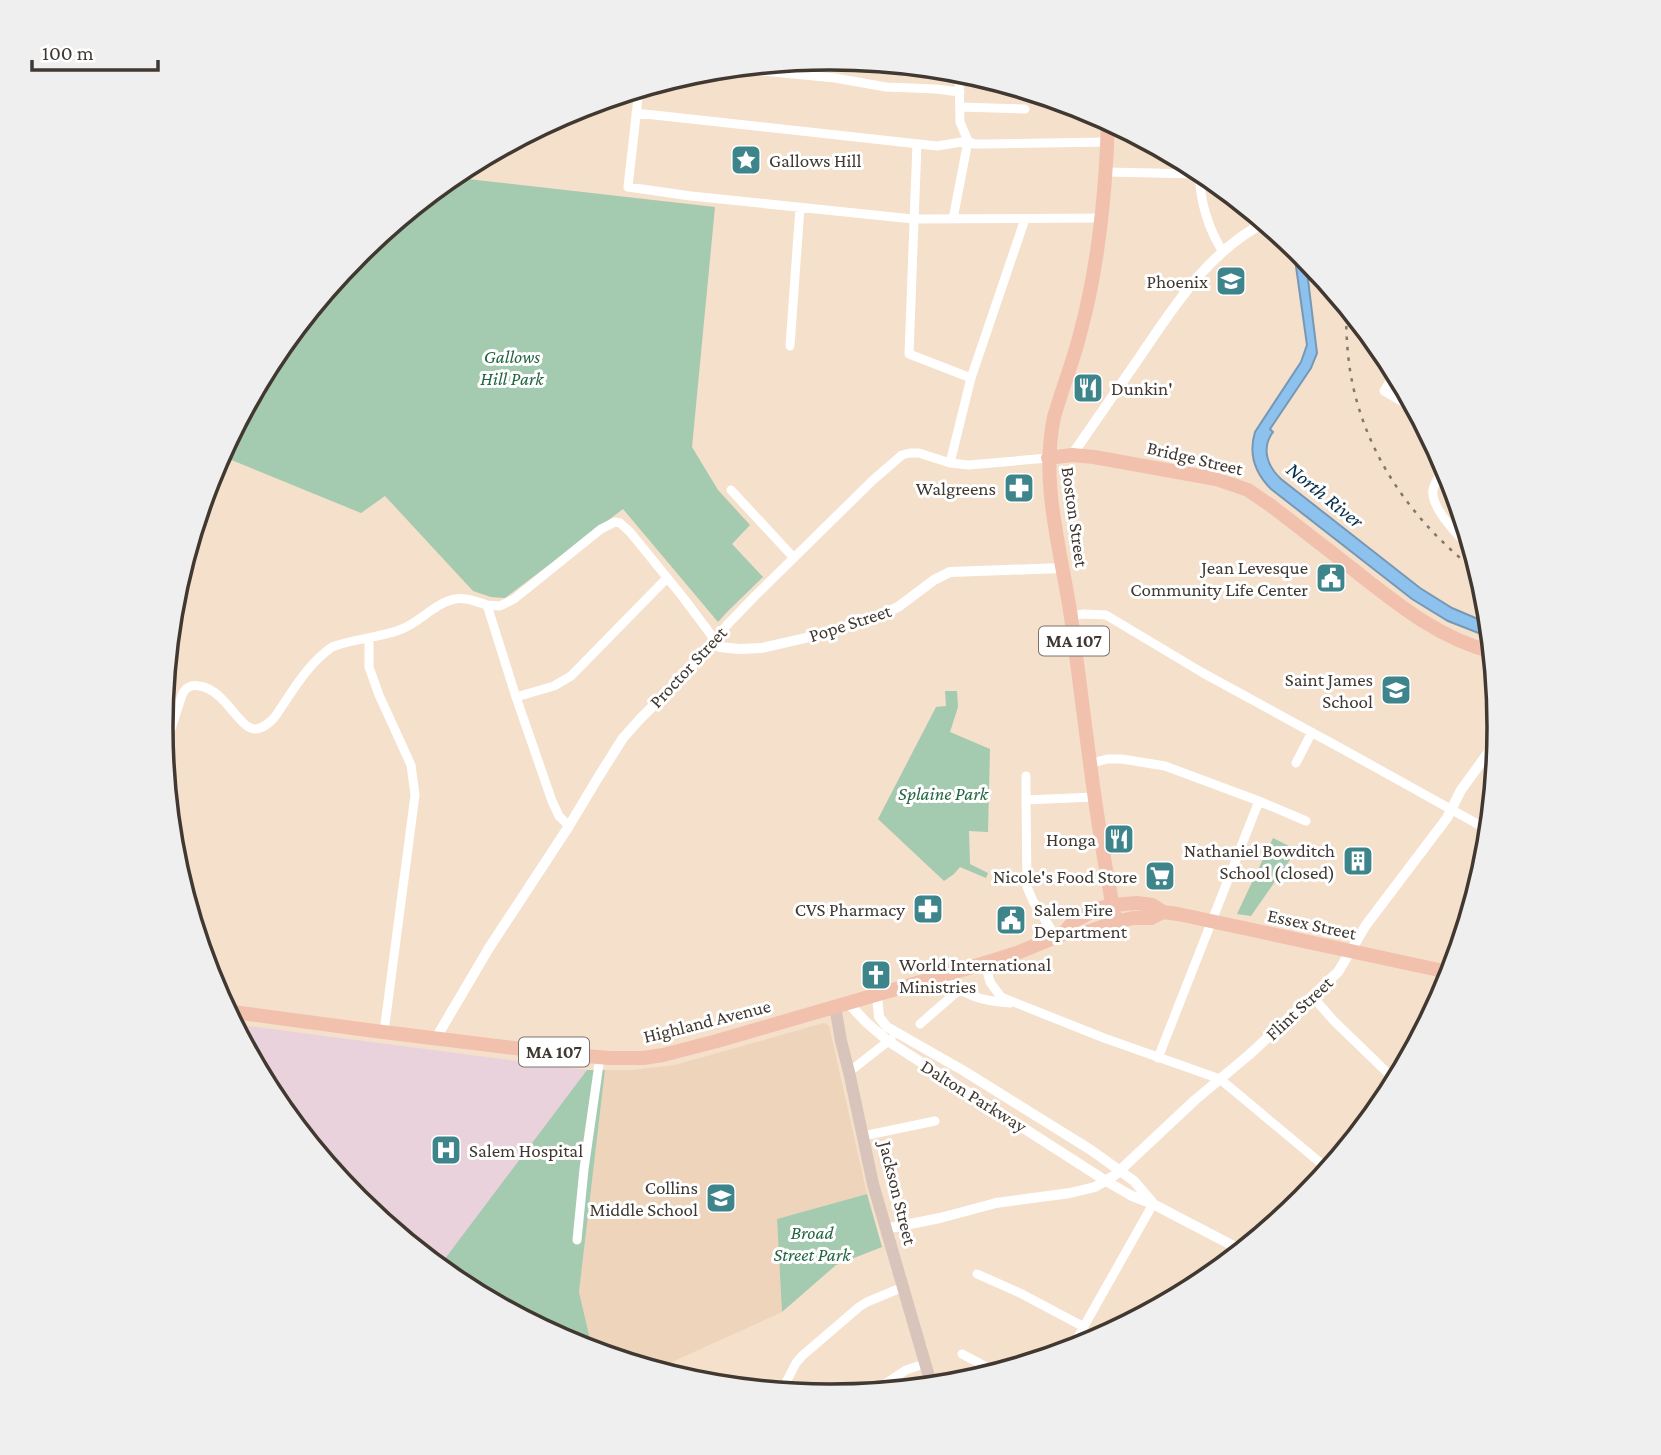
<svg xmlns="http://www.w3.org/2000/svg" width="1661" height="1455" viewBox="0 0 1661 1455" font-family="'Crimson Pro',serif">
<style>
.built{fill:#edd4ba}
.medical{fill:#ead2dc}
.green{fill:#a4cab0}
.water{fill:#8dc1ee;stroke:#7698b5;stroke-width:2}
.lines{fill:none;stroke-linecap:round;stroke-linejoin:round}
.minor{stroke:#fff;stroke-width:9}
.tertiary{stroke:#fff;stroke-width:10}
.secondary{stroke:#d8c4ba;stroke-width:12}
.primary{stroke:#f2c1ad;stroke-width:14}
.rail{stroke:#83776a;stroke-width:2.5;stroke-dasharray:3.5 7;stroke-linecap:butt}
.labels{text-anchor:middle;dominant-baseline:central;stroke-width:6;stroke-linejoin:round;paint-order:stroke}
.shield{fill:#fff;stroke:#7a746f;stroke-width:2}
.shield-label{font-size:18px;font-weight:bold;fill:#413931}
.poi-label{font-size:19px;fill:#413931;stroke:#fff;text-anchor:end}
.park-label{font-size:19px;font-style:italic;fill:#226540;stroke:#fff}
.street-label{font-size:19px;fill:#413931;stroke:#fff}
.water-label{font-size:21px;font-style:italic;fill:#042e4b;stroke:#fff}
.rim{fill:none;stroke:#413931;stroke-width:3.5}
</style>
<rect width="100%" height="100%" fill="#f4e0cb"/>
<!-- built -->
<path class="built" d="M 824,1023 L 829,1026 L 867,1194 L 777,1219 L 782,1312 L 654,1370 L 593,1352 L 579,1292 L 605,1070 L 634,1070 L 675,1065 Z"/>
<!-- medical -->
<path class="medical" d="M 233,1024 L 587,1070 L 564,1260 L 458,1284 L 357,1201 L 273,1099 Z"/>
<!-- green -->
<path class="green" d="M 450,177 L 715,207 L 692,447 L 718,490 L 750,525 L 732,544 L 763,577 L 727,612 L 718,622 L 623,509 L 505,598 L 491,597 L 473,591 L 385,496 L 361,513 L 224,457 L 243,413 L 268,366 L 335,285 L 337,278 L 357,254 Z
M 945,691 L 957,691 L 958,707 L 950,732 L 990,749 L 988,832 L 969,831 L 970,864 L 988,873 L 986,878 L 960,867 L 954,874 L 944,881 L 878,819 L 936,707 L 946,706 Z
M 1273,838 L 1297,850 L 1251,916 L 1237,914 Z
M 587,1070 L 605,1070 L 579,1292 L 593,1352 L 574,1346 L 458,1284 L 438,1268 Z
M 867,1194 L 882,1247 L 836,1265 L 782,1312 L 777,1219 Z"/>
<!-- water -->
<path class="water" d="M 1293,245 L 1305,255 L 1317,353 L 1311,368 L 1270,429 L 1273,432 C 1261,448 1267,466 1281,479 L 1420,588 L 1452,608 L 1490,624 L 1486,636 L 1448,621 L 1412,599 L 1271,489 C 1255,473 1248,455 1255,432 L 1301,362 L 1307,345 Z"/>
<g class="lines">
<!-- minor -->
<path class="minor" d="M 731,68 L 835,78 L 886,87 L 936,89 L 960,92
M 639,89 L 628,187 L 691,196 L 913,219 L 1102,218
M 960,107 L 1025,109
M 636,113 L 937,146 L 968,141 L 974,144 L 984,144 L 1107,142
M 531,133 L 531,132
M 917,144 L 909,354 L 971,378
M 1199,171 C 1200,201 1207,227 1223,252
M 1106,172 L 1199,174
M 953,219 L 968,141 L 960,122 L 959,70
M 790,346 L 800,207
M 1396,372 L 1384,391 L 1417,410
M 950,463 L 971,378 L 1025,219
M 1446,466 C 1442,473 1434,482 1433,490 C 1430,507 1460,539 1473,549
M 731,490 L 794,558
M 487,605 L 500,606 L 514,599 L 601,529 L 615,522 L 620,523 L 630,532 L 682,596 L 715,640 L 726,626 L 754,597 L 873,480 L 902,455 L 910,453 L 919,453 L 950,463 L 969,465 L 1048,458
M 1071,616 L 1084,614 L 1106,615 L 1203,673 L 1346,751 L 1490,831
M 369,638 L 369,667 L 379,695 L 411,765 L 415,795 L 384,1032
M 516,697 L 554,686 L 571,676 L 667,578
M 163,753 L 182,695 C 185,688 191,684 199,686 C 225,689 238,728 255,729 C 263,729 269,723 274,718 C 291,694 307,664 332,647 C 355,638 380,638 402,629 C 420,622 435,603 455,599 C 466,597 477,602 487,605 L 516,697 L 552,801 L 559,816 L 569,826
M 1296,763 L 1312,732
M 1089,764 L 1107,759 L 1122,759 L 1165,766 L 1259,801 L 1306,821
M 1026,800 L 1026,776
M 1056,937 L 1033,901 L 1027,887 L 1026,800 L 1094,797
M 985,963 L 990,982 L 1001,997 L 1104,1038 L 1220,1079 L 1329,1170
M 943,976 C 962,996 983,1001 1010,1003
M 1312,996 L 1334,1021 L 1397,1082
M 920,1024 L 959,990
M 1158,1058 L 1259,801
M 849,1072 L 891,1039
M 863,1136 L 935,1121
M 577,1240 L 584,1169 L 600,1057
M 977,1274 L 1020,1293 L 1084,1327
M 1070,1351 L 1153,1204
M 962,1354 L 998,1373
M 781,1392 L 796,1363 L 802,1356 L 859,1307 L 867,1302 L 903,1287
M 871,1393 L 906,1370 L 924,1364"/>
<!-- tertiary -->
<path class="tertiary" d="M 1072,455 C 1094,423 1117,390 1139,358 C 1173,308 1209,250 1266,222
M 877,995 L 879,1017 L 887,1027 L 964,1071 L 1091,1150 L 1134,1181 L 1152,1202
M 848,1003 L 867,1023 L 888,1041 L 1106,1181 L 1132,1196 L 1153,1204 L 1243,1251
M 436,1038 L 489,948 L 569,826 L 599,776 L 623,738 L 640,719 L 679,680 L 715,640 L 720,647 L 739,649 L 762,648 L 823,634 L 876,617 L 898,607 L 934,580 L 950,572 L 1062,568
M 885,1229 L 940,1218 L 996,1203 L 1070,1193 L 1095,1187 L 1115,1175 L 1195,1100 L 1250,1054 L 1338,972 L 1366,925 L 1447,818 L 1461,790 L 1493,746 L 1500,731"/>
<!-- secondary -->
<path class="secondary" d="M 835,1006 L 841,1041 L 849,1072 L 873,1184 L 932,1387"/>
<!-- primary -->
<path class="primary" d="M 1108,120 C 1106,192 1099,264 1080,334 C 1073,362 1062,389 1054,417 C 1040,484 1061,550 1071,617 C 1085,719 1095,821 1116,922
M 1048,458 L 1072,455 L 1094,457 L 1216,479 L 1248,490 L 1270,505 C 1300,528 1330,551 1359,574 C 1401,607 1441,639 1493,652
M 1063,934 L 1074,921 L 1097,909 L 1112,905 L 1137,903 L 1152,905 L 1163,912 L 1178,914 L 1453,973
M 226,1011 L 375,1031 L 564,1054 L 609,1058 L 643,1058 L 663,1055 L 717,1041 L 972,967 L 1017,953 L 1063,934 L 1081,934 L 1116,922 L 1133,918 L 1151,918 L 1163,912"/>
<!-- rail -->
<path class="rail" d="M 1346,305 C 1346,332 1347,359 1353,386 C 1370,463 1418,527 1480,574"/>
</g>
<!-- icons -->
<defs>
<g id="sight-square" transform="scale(1.575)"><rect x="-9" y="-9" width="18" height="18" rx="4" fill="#3d858b" stroke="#fff"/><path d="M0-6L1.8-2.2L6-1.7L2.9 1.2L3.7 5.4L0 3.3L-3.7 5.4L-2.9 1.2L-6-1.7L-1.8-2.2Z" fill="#fff"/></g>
<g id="school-square" transform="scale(1.575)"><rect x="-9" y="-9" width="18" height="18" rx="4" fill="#3d858b" stroke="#fff"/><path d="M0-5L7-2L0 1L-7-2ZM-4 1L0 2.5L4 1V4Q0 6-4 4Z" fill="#fff"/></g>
<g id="restaurant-square" transform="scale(1.575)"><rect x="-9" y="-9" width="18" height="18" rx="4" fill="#3d858b" stroke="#fff"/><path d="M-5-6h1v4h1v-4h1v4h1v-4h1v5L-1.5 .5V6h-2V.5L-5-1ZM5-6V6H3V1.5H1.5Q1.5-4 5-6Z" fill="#fff"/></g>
<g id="pharmacy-square" transform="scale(1.575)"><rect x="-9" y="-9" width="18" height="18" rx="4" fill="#3d858b" stroke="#fff"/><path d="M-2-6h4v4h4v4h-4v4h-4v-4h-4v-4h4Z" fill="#fff"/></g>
<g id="civic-square" transform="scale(1.575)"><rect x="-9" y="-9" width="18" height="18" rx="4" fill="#3d858b" stroke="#fff"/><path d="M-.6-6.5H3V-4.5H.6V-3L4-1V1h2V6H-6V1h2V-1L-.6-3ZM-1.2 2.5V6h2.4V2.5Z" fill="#fff"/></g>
<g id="building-square" transform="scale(1.575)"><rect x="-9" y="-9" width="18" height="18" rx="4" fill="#3d858b" stroke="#fff"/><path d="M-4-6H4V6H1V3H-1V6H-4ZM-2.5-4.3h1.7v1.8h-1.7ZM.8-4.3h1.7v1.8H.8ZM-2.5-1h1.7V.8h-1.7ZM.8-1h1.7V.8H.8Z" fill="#fff"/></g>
<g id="supermarket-square" transform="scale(1.575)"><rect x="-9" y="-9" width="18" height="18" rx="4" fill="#3d858b" stroke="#fff"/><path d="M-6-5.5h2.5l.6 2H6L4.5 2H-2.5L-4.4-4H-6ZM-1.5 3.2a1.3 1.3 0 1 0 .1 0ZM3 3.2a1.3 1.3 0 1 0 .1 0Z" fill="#fff"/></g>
<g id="church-square" transform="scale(1.575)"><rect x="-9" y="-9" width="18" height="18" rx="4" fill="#3d858b" stroke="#fff"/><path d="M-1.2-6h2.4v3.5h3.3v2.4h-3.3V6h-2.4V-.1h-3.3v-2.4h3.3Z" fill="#fff"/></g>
<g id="hospital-square" transform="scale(1.575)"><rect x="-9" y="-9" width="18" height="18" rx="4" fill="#3d858b" stroke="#fff"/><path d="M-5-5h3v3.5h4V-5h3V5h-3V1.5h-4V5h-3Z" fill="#fff"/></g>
</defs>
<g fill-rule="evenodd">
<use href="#sight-square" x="746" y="160"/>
<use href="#school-square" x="1231" y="281"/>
<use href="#restaurant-square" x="1088" y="388"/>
<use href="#pharmacy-square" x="1019" y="488"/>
<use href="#civic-square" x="1331" y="578"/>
<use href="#school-square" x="1396" y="690"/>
<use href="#restaurant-square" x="1119" y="839"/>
<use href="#building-square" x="1358" y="861"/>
<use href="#supermarket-square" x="1160" y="876"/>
<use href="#pharmacy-square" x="928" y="909"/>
<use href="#civic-square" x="1011" y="920"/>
<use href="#church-square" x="876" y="975"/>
<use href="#hospital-square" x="446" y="1150"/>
<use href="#school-square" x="721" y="1198"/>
</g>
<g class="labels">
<!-- shield labels -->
<g class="shield">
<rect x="1039" y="626.5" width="70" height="29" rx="5"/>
<rect x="519" y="1037.5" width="70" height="29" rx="5"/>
</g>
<g class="shield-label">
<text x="1074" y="641">MA 107</text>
<text x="554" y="1052">MA 107</text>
</g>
<!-- poi labels -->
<g class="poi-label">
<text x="769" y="160" text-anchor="start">Gallows Hill</text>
<text x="1208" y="281">Phoenix</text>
<text x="1111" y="388" text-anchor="start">Dunkin'</text>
<text x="996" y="488">Walgreens</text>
<text x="1308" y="567">Jean Levesque<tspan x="1308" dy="22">Community Life Center</tspan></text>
<text x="1373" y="679">Saint James<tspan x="1373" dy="22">School</tspan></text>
<text x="1096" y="839">Honga</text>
<text x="1335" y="850">Nathaniel Bowditch<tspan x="1335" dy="22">School (closed)</tspan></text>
<text x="1137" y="876">Nicole's Food Store</text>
<text x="905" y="909">CVS Pharmacy</text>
<text x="1034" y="909" text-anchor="start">Salem Fire<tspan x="1034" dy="22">Department</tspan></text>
<text x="899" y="964" text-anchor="start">World International<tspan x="899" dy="22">Ministries</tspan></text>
<text x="469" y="1150" text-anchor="start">Salem Hospital</text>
<text x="698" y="1187">Collins<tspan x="698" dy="22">Middle School</tspan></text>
</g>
<!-- park labels -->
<g class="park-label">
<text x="512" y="356">Gallows<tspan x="512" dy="22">Hill Park</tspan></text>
<text x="943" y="793">Splaine Park</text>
<text x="812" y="1232">Broad<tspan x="812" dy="22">Street Park</tspan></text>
</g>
<!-- street labels -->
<g class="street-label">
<text transform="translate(1195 458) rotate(13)">Bridge Street</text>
<text transform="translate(1075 517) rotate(82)">Boston Street</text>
<text transform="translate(850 623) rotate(-18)">Pope Street</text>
<text transform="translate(688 667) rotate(-47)">Proctor Street</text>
<text transform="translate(1312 924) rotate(12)">Essex Street</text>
<text transform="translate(1299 1008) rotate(-43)">Flint Street</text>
<text transform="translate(707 1021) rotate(-14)">Highland Avenue</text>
<text transform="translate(974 1096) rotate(32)">Dalton Parkway</text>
<text transform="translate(898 1193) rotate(76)">Jackson Street</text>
</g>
<!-- water labels -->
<g class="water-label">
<text transform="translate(1325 495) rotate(39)">North River</text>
</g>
</g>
<!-- crop -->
<path d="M0 0H1661V1455H0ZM173 727a657 657 0 1 1 1314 0a657 657 0 1 1-1314 0Z" fill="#f0efef" fill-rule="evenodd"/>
<path class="rim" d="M173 727a657 657 0 1 1 1314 0a657 657 0 1 1-1314 0Z"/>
<!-- scale -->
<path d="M32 60v10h126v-10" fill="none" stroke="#413931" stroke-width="3.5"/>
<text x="42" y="60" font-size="21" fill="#413931" stroke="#ffffff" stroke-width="5" paint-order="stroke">100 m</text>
</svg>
